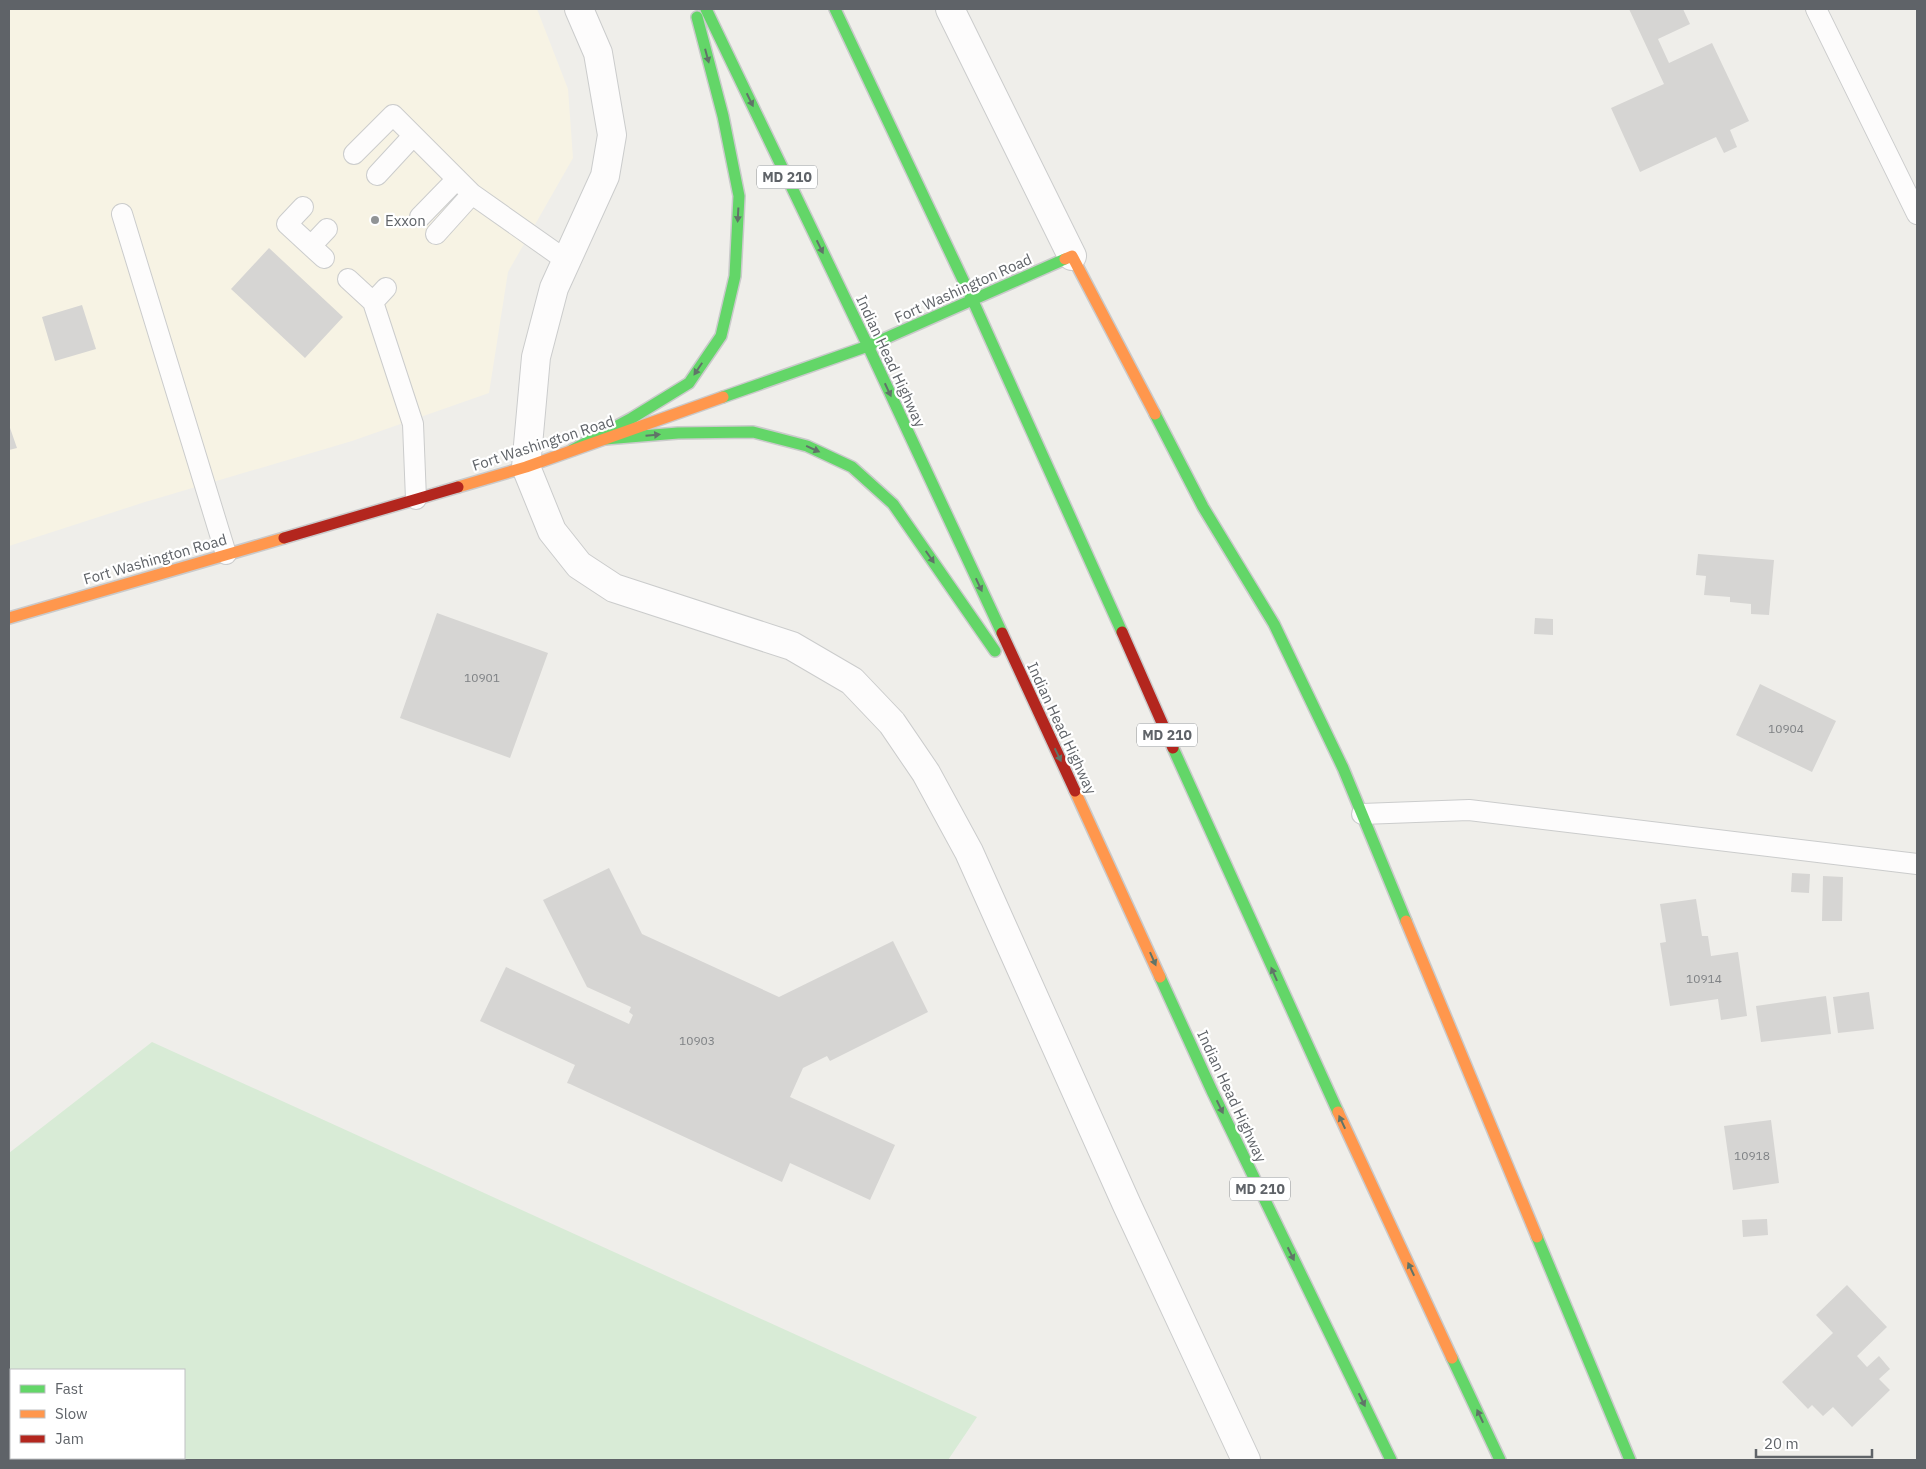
<svg xmlns="http://www.w3.org/2000/svg" width="1926" height="1469" viewBox="0 0 1926 1469" font-family="'IBM Plex Sans',sans-serif">
<style>
.commercial{fill:#f7f3e4}
.green{fill:#d8ebd6;fill-rule:evenodd}
.building{fill:#d6d5d3}
.lines{fill:none;stroke-linecap:round;stroke-linejoin:round}
.lane-casing{stroke:#cbcccc;stroke-width:22}
.street-casing{stroke:#cbcccc;stroke-width:30}
.fast-casing{stroke:#cacacb;stroke-width:14}
.slow-casing{stroke:#cacacb;stroke-width:14}
.jam-casing{stroke:#cacacb;stroke-width:14}
.lane{stroke:#fdfcfc;stroke-width:20}
.street{stroke:#fdfcfc;stroke-width:28}
.fast{stroke:#63d668;stroke-width:11}
.slow{stroke:#ff974d;stroke-width:11}
.jam{stroke:#b3261e;stroke-width:11}
.oneway{fill:#607468}
.poi-dot{fill:#919496;stroke:#fff;stroke-width:2}
.labels{text-anchor:middle;dominant-baseline:central;stroke-width:4.5;stroke-linejoin:round;paint-order:stroke}
.number-label{font-size:12px;fill:#7e8184}
.shield{fill:#fff;stroke:#8f9295;stroke-width:1}
.shield-label{font-size:14px;font-weight:bold;fill:#5f6368}
.poi-label{font-size:15px;fill:#5f6368;stroke:#fff;text-anchor:start}
.street-label{font-size:15px;fill:#5f6368;stroke:#fff}
</style>
<rect width="100%" height="100%" fill="#efeeea"/>
<!-- commercial -->
<path class="commercial" d="M 9,9 L 537,9 L 568,89 L 573,158 L 508,272 L 489,393 L 352,441 L 145,502 L 9,546 Z"/>
<!-- green -->
<path class="green" d="M 152,1042 L 977,1417 L 948,1460 L 9,1460 L 9,1153 ZM 11,1370 L 184,1370 L 184,1458 L 11,1458 Z"/>
<!-- building -->
<path class="building" d="M 1629,9 L 1683,9 L 1690,24 L 1658,39 L 1669,63 L 1712,43 L 1749,121 L 1730,130 L 1737,147 L 1724,153 L 1716,137 L 1640,172 L 1611,108 L 1664,84 Z
M 269,248 L 343,317 L 305,358 L 231,289 Z
M 82,305 L 96,349 L 55,361 L 42,317 Z
M 9,425 L 17,448 L 9,450 Z
M 1698,554 L 1774,560 L 1769,615 L 1751,614 L 1751,604 L 1730,602 L 1730,597 L 1704,595 L 1706,576 L 1696,575 Z
M 437,613 L 548,653 L 510,758 L 400,718 Z
M 1535,618 L 1553,619 L 1553,635 L 1534,634 Z
M 1760,684 L 1836,721 L 1812,772 L 1736,735 Z
M 609,868 L 642,934 L 779,997 L 893,941 L 928,1012 L 830,1061 L 827,1056 L 803,1068 L 790,1097 L 895,1145 L 870,1200 L 790,1163 L 782,1182 L 570,1084 L 567,1083 L 575,1065 L 480,1021 L 506,967 L 629,1024 L 633,1015 L 629,1012 L 631,1007 L 587,987 L 543,900 Z
M 1792,873 L 1810,874 L 1809,893 L 1791,892 Z
M 1823,876 L 1843,877 L 1842,921 L 1822,921 Z
M 1696,899 L 1702,936 L 1708,936 L 1711,956 L 1738,952 L 1747,1016 L 1721,1020 L 1718,999 L 1670,1006 L 1660,943 L 1666,942 L 1660,904 Z
M 1869,992 L 1874,1029 L 1838,1033 L 1833,997 Z
M 1826,996 L 1831,1034 L 1761,1042 L 1756,1006 Z
M 1771,1120 L 1779,1183 L 1733,1190 L 1724,1126 Z
M 1767,1219 L 1768,1235 L 1743,1237 L 1742,1220 Z
M 1847,1285 L 1887,1327 L 1857,1356 L 1867,1367 L 1879,1356 L 1890,1369 L 1879,1379 L 1890,1390 L 1852,1427 L 1833,1407 L 1823,1416 L 1812,1405 L 1808,1409 L 1782,1382 L 1833,1333 L 1816,1315 Z"/>
<g class="lines">
<!-- lane casing -->
<g class="lane-casing">
<path id="lane" d="M 1816,9 L 1917,214
M 354,154 L 393,115 L 472,194
M 377,175 L 413,136
M 303,207 L 287,224 L 324,258
M 122,214 L 226,554
M 420,217 L 457,179
M 436,234 L 472,194 L 567,261
M 311,246 L 327,229
M 348,279 L 373,302 L 413,424 L 416,499
M 373,302 L 386,288
M 1362,814 L 1469,810 L 1917,864"/>
</g>
<!-- street casing -->
<g class="street-casing">
<path id="street" d="M 579,9 L 598,53 L 612,135 L 605,176 L 554,288 L 536,357 L 526,467 L 552,531 L 579,565 L 614,588 L 792,646 L 852,681 L 892,723 L 926,773 L 969,852 L 1127,1205 L 1246,1460
M 950,9 L 1072,256"/>
</g>
<!-- fast casing -->
<g class="fast-casing">
<path id="fast" d="M 706,9 L 868,346 L 1002,633
M 835,9 L 973,301 L 1122,632
M 723,397 L 868,346 L 1065,259
M 1155,414 L 1203,507 L 1274,624 L 1343,768 L 1406,921
M 605,439 L 678,433 L 753,432 L 807,446 L 852,467 L 893,504 L 995,651
M 572,450 L 632,418 L 689,383 L 721,336 L 735,276 L 739,196 L 723,116 L 697,17
M 1173,748 L 1338,1112
M 1160,977 L 1212,1091 L 1391,1460
M 1537,1237 L 1630,1460
M 1452,1358 L 1500,1460"/>
</g>
<!-- slow casing -->
<g class="slow-casing">
<path id="slow" d="M 1065,259 L 1072,256 L 1155,414
M 458,487 L 526,467 L 723,397
M 9,618 L 284,538
M 1075,791 L 1160,977
M 1406,921 L 1537,1237
M 1338,1112 L 1452,1358"/>
</g>
<!-- jam casing -->
<g class="jam-casing">
<path id="jam" d="M 284,538 L 458,487
M 1122,632 L 1173,748
M 1002,633 L 1075,791"/>
</g>
<!-- lane -->
<use href="#lane" class="lane"/>
<!-- street -->
<use href="#street" class="street"/>
<!-- fast -->
<use href="#fast" class="fast"/>
<!-- slow -->
<use href="#slow" class="slow"/>
<!-- jam -->
<use href="#jam" class="jam"/>
</g>
<!-- one-way arrows -->
<defs><path id="oneway-solid" d="M-6-.8H1V-3.2L6.5 0L1 3.2V.8H-6Z" transform="scale(1.25)"/></defs>
<g class="oneway">
<use href="#oneway-solid" transform="translate(707 56) rotate(75)"/>
<use href="#oneway-solid" transform="translate(750 100) rotate(64)"/>
<use href="#oneway-solid" transform="translate(738 215) rotate(93)"/>
<use href="#oneway-solid" transform="translate(820 247) rotate(64)"/>
<use href="#oneway-solid" transform="translate(698 369) rotate(124)"/>
<use href="#oneway-solid" transform="translate(888 390) rotate(65)"/>
<use href="#oneway-solid" transform="translate(653 435) rotate(-5)"/>
<use href="#oneway-solid" transform="translate(813 449) rotate(24)"/>
<use href="#oneway-solid" transform="translate(930 557) rotate(55)"/>
<use href="#oneway-solid" transform="translate(979 585) rotate(65)"/>
<use href="#oneway-solid" transform="translate(1058 755) rotate(64)"/>
<use href="#oneway-solid" transform="translate(1153 959) rotate(66)"/>
<use href="#oneway-solid" transform="translate(1274 974) rotate(-114)"/>
<use href="#oneway-solid" transform="translate(1220 1107) rotate(64)"/>
<use href="#oneway-solid" transform="translate(1342 1122) rotate(-115)"/>
<use href="#oneway-solid" transform="translate(1291 1254) rotate(64)"/>
<use href="#oneway-solid" transform="translate(1411 1269) rotate(-115)"/>
<use href="#oneway-solid" transform="translate(1362 1400) rotate(64)"/>
<use href="#oneway-solid" transform="translate(1480 1416) rotate(-115)"/>
</g>
<!-- markers -->
<circle class="poi-dot" cx="375" cy="220" r="5"/>
<g class="labels">
<!-- number labels -->
<g class="number-label">
<text x="482" y="677">10901</text>
<text x="1786" y="728">10904</text>
<text x="1704" y="978">10914</text>
<text x="697" y="1040">10903</text>
<text x="1752" y="1155">10918</text>
</g>
<!-- shield labels -->
<g class="shield">
<rect x="757" y="165.5" width="60" height="23" rx="4"/>
<rect x="1137" y="723.5" width="60" height="23" rx="4"/>
<rect x="1230" y="1177.5" width="60" height="23" rx="4"/>
</g>
<g class="shield-label">
<text x="787" y="177">MD 210</text>
<text x="1167" y="735">MD 210</text>
<text x="1260" y="1189">MD 210</text>
</g>
<!-- poi labels -->
<g class="poi-label">
<text x="385" y="220">Exxon</text>
</g>
<!-- street labels -->
<g class="street-label">
<text transform="translate(963 288) rotate(-24)">Fort Washington Road</text>
<text transform="translate(891 361) rotate(65)">Indian Head Highway</text>
<text transform="translate(543 443) rotate(-18)">Fort Washington Road</text>
<text transform="translate(155 559) rotate(-16)">Fort Washington Road</text>
<text transform="translate(1062 728) rotate(65)">Indian Head Highway</text>
<text transform="translate(1232 1096) rotate(65)">Indian Head Highway</text>
</g>
</g>
<!-- border -->
<rect width="1926" height="1469" fill="none" stroke="#5f6368" stroke-width="20"/>
<!-- legend -->
<rect x="10" y="1369" width="175" height="90" fill="#ffffff" stroke="#bfc1c3"/>
<rect x="20" y="1385" width="25" height="8" fill="#63d668" stroke="#bfc1c3"/>
<text x="55" y="1394" font-size="15" fill="#5f6368">Fast</text>
<rect x="20" y="1410" width="25" height="8" fill="#ff974d" stroke="#bfc1c3"/>
<text x="55" y="1419" font-size="15" fill="#5f6368">Slow</text>
<rect x="20" y="1435" width="25" height="8" fill="#b3261e" stroke="#bfc1c3"/>
<text x="55" y="1444" font-size="15" fill="#5f6368">Jam</text>
<!-- scale -->
<path d="M1756 1449v8h116v-8" fill="none" stroke="#5f6368" stroke-width="2.5"/>
<text x="1764" y="1449" font-size="15" fill="#5f6368" stroke="#ffffff" stroke-width="4" paint-order="stroke">20 m</text>
</svg>
